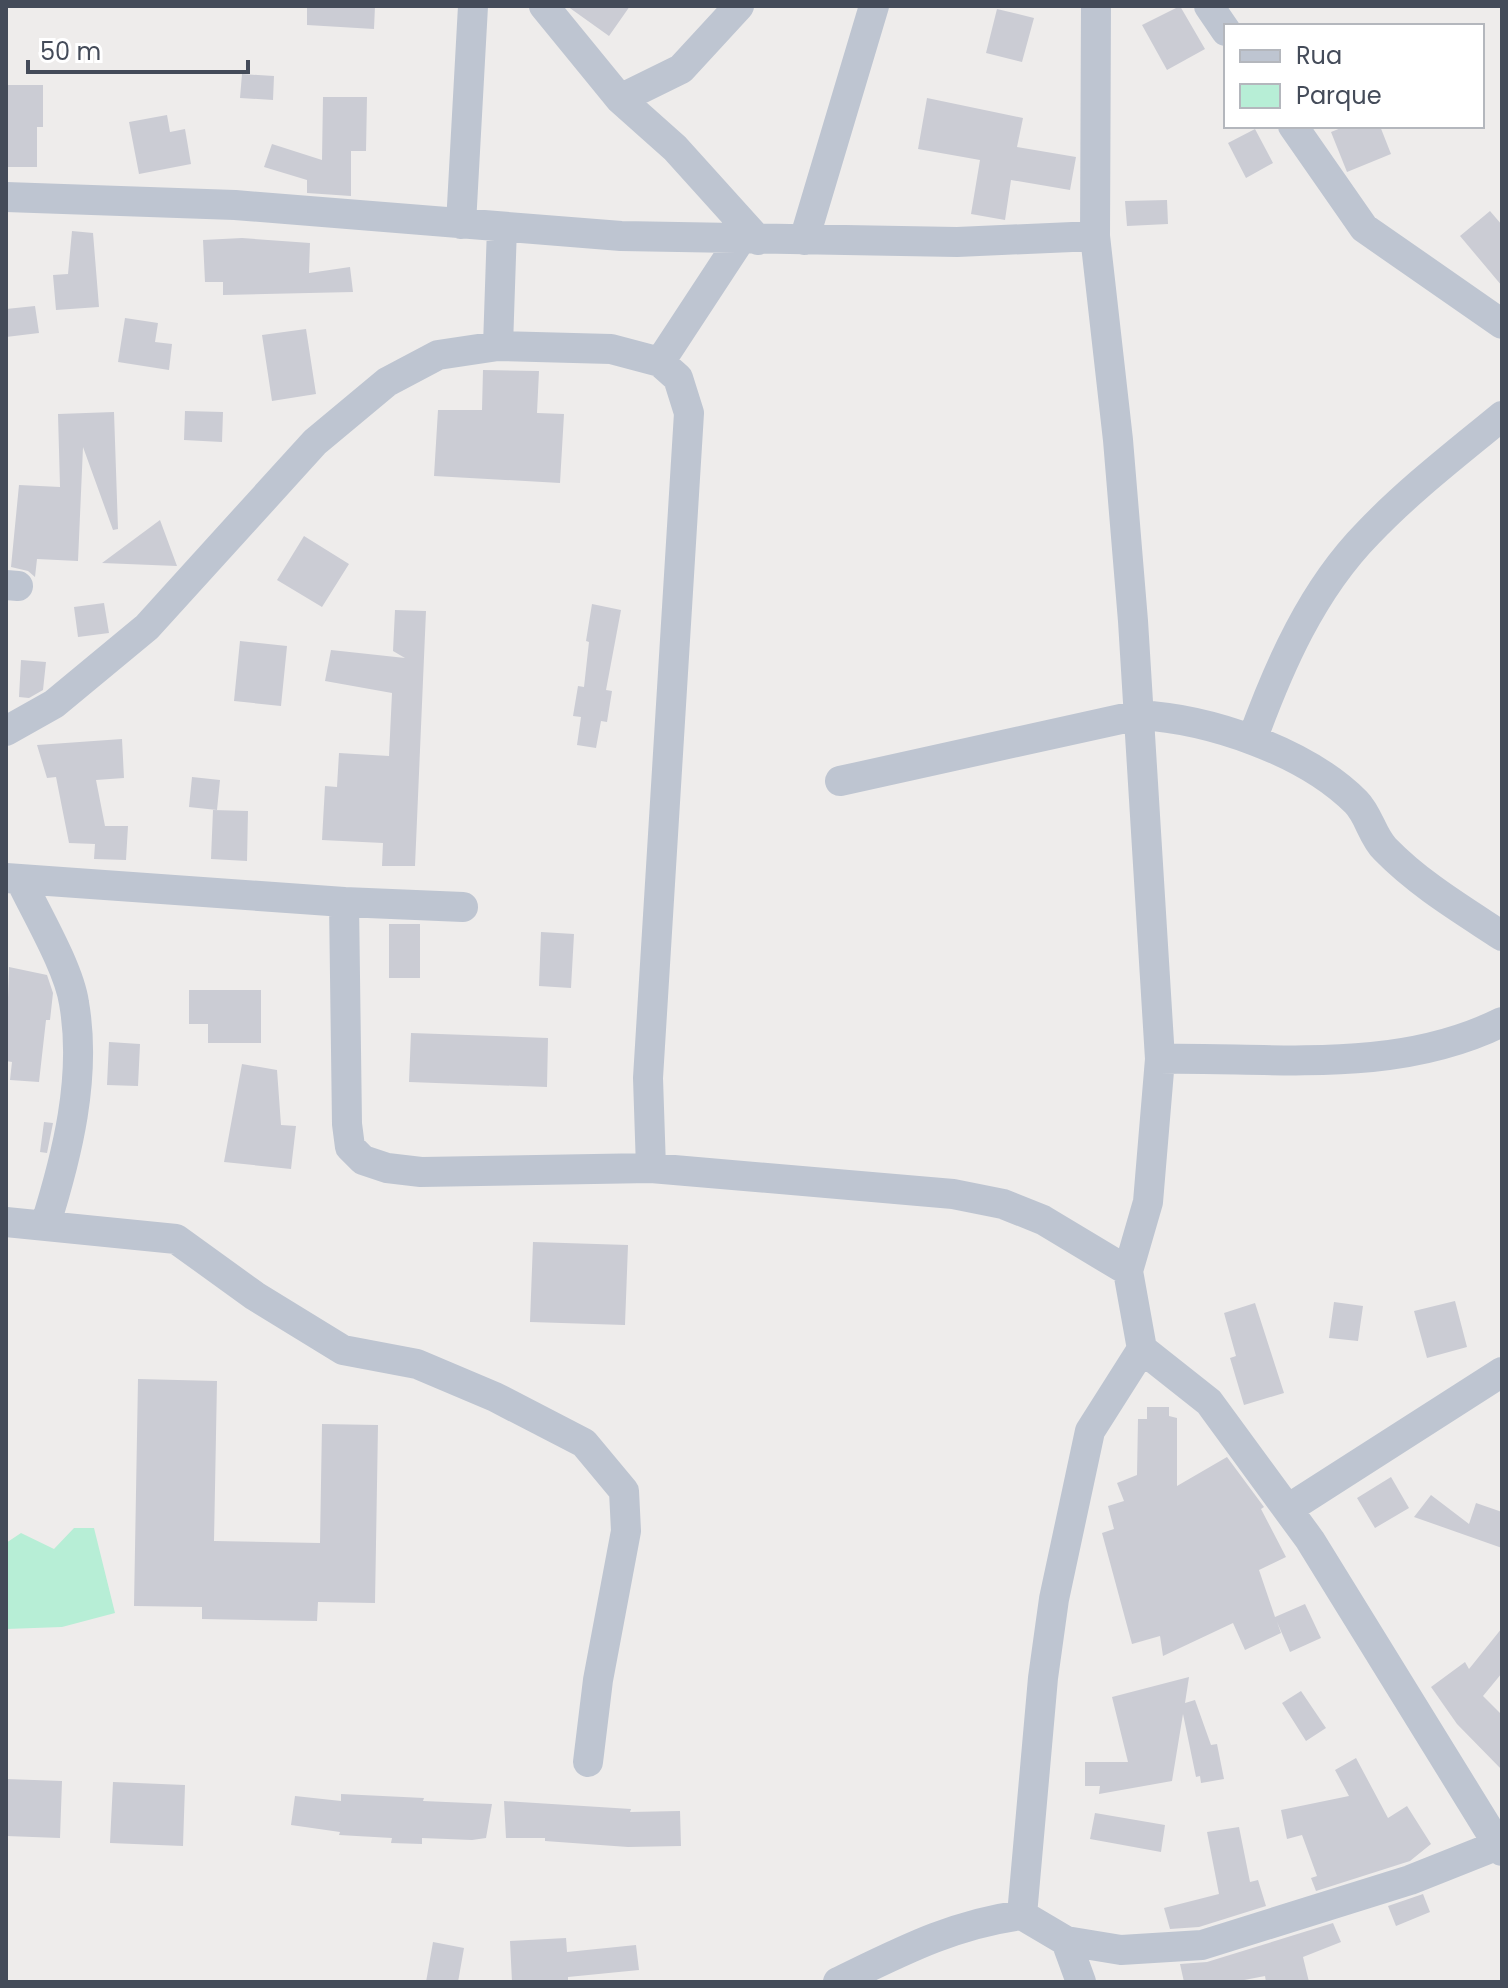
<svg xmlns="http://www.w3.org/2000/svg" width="1508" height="1988" viewBox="0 0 1508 1988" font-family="Poppins,sans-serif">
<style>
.green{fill:#b7eed6}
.building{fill:#cbccd4}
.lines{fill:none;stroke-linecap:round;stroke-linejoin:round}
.minor{stroke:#bec5d1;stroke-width:30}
</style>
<rect width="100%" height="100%" fill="#eeeceb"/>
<!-- green -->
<path class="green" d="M 74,1528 L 94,1528 L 115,1613 L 62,1627 L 6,1629 L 6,1543 L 21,1533 L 54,1549 Z"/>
<!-- building -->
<path class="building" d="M 307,6 L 375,6 L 374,29 L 307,25 Z
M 567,6 L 630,6 L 609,36 Z
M 1180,6 L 1205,49 L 1167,70 L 1142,25 Z
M 997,9 L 1034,18 L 1022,62 L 986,53 Z
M 242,74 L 274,76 L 273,100 L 240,98 Z
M 6,85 L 43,85 L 43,127 L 37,127 L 37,167 L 8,167 Z
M 323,97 L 367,97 L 366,151 L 351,151 L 351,196 L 307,193 L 307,180 L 264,167 L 272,144 L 322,160 Z
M 927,98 L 1023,118 L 1017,147 L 1076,157 L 1070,190 L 1011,180 L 1005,220 L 971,214 L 980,160 L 918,149 Z
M 167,115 L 170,132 L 185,129 L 191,164 L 139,174 L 129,122 Z
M 1346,126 L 1380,126 L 1391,154 L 1347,172 L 1331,132 Z
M 1255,129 L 1273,163 L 1246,178 L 1228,143 Z
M 1167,200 L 1168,224 L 1127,226 L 1125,201 Z
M 1490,211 L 1502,225 L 1502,286 L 1460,236 Z
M 72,231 L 93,233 L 99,307 L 56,310 L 53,275 L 68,274 Z
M 242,238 L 310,243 L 309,273 L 350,267 L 353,292 L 223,295 L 223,282 L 205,282 L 203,240 Z
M 35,306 L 39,333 L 6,337 L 6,309 Z
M 125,318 L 158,323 L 155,342 L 172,344 L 169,370 L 118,362 Z
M 306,329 L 316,394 L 272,401 L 262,335 Z
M 483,370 L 539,371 L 537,413 L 564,414 L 560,483 L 434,476 L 438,410 L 482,410 Z
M 185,411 L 223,412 L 222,442 L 184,440 Z
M 114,412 L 118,529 L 113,530 L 83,447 L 78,561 L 37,559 L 35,577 L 28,571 L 11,567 L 19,485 L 60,487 L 58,414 Z
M 160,520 L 177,566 L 102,563 Z
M 304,536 L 349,564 L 322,607 L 277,580 Z
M 104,603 L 109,633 L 78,637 L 74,607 Z
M 592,604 L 621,610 L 606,690 L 612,691 L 607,722 L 601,721 L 596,748 L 577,745 L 581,717 L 573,716 L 578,686 L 584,687 L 589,642 L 586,641 Z
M 395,610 L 426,611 L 415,866 L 382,866 L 383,843 L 322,840 L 325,786 L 337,787 L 339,753 L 389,756 L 392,693 L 325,681 L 331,650 L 405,658 L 393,651 Z
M 240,641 L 287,646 L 281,706 L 234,701 Z
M 21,660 L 46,662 L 43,690 L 29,698 L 19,697 Z
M 122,739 L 124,778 L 96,780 L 105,826 L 128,826 L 126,860 L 94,859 L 95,844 L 69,843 L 56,777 L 47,778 L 37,745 Z
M 192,777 L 220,780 L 217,810 L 189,807 Z
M 213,810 L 248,811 L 247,861 L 211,859 Z
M 389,924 L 420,924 L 420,978 L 389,978 Z
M 541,932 L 574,934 L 571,988 L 539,986 Z
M 9,967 L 47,975 L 53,993 L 50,1020 L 46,1020 L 39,1082 L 10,1080 L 12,1062 L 6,1061 Z
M 189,990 L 261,990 L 261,1043 L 208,1043 L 208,1024 L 189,1024 Z
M 411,1033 L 548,1038 L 547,1087 L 409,1082 Z
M 109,1042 L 140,1044 L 138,1086 L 107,1085 Z
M 242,1064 L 277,1070 L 281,1125 L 296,1126 L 291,1169 L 224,1162 Z
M 44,1122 L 53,1123 L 47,1153 L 40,1152 Z
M 533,1242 L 628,1245 L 625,1325 L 530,1322 Z
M 1455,1301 L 1467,1347 L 1427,1358 L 1414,1311 Z
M 1334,1302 L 1363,1306 L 1358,1341 L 1329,1338 Z
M 1255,1303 L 1284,1393 L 1244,1405 L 1230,1358 L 1236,1356 L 1224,1313 Z
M 138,1379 L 217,1381 L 214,1541 L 320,1543 L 322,1424 L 378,1425 L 375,1603 L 318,1602 L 317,1621 L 202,1619 L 202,1607 L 134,1606 Z
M 1147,1407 L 1169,1407 L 1169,1416 L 1177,1418 L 1177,1486 L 1227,1457 L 1264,1507 L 1261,1509 L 1286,1557 L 1259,1570 L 1275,1617 L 1305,1604 L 1321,1638 L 1290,1652 L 1277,1622 L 1281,1633 L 1245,1650 L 1233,1623 L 1163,1656 L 1160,1636 L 1132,1644 L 1102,1533 L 1114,1529 L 1108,1506 L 1124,1501 L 1117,1483 L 1137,1475 L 1138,1419 L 1147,1419 Z
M 1391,1477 L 1409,1508 L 1375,1528 L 1357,1498 Z
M 1431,1495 L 1469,1524 L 1476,1503 L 1502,1512 L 1502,1548 L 1414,1517 Z
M 1502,1628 L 1502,1673 L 1483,1696 L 1502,1715 L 1502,1770 L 1457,1724 L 1431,1687 L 1465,1662 L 1469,1669 Z
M 1189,1677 L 1185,1703 L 1195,1700 L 1211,1745 L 1217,1744 L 1224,1779 L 1201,1783 L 1200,1776 L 1196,1777 L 1183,1714 L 1172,1781 L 1099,1794 L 1100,1786 L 1085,1786 L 1085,1762 L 1128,1762 L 1112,1697 Z
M 1301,1691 L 1326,1728 L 1306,1741 L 1282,1703 Z
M 1356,1758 L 1388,1818 L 1407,1806 L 1431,1844 L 1410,1861 L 1316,1891 L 1311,1878 L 1317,1876 L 1302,1835 L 1287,1839 L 1281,1810 L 1349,1796 L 1335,1770 Z
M 6,1779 L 62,1781 L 60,1838 L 6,1836 Z
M 113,1782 L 185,1785 L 183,1846 L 110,1843 Z
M 341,1794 L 424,1798 L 423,1801 L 492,1804 L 486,1838 L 472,1840 L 422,1838 L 422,1844 L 391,1843 L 392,1838 L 339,1835 L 340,1832 L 291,1825 L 295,1796 L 341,1801 Z
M 504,1801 L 631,1809 L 630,1812 L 680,1811 L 681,1846 L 628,1847 L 545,1841 L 545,1838 L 506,1838 Z
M 1095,1813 L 1165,1825 L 1161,1852 L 1090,1839 Z
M 1239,1827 L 1250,1882 L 1258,1880 L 1266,1906 L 1199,1927 L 1170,1929 L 1164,1908 L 1219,1894 L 1207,1832 Z
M 1423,1894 L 1430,1912 L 1396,1926 L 1388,1906 Z
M 1333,1923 L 1341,1942 L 1303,1957 L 1309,1982 L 1266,1982 L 1265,1976 L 1234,1982 L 1184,1982 L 1180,1964 L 1207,1962 Z
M 566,1938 L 567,1952 L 636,1945 L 639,1970 L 568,1977 L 568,1982 L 512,1982 L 510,1941 Z
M 433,1942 L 464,1948 L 458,1982 L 426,1982 Z"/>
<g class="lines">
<!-- minor -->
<path class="minor" d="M 544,6 L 620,99 L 675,148 L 758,240
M 1209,6 L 1226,31
M 620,99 L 681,69 L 739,6
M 1293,126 L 1364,228 L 1502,324
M 6,197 L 235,205 L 621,236 L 957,242 L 1095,236
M 461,224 L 473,6
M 804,240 L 874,6
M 498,346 L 502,227
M 6,585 L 18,586
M 6,731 L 54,704 L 147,627 L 315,442 L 387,382 L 438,355 L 498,346 L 611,349 L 660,362 L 740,240
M 1252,740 C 1279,666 1312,590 1368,533 C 1409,490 1456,454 1502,416
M 840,781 L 1139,715 C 1210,719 1305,751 1356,802 C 1369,815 1372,836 1385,849 C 1419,884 1461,909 1502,936
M 6,878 L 344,902 L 347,1124 L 350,1147 L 363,1160 L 387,1168 L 421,1172 L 651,1168 L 953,1194 L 1003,1204 L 1043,1220 L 1128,1271
M 20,879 C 36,913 69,968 74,1003 C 87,1077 67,1156 45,1226
M 344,902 L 463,907
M 1160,1059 C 1275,1057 1395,1075 1502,1022
M 651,1168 L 648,1078 L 689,413 L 678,378 L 660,362
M 6,1222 L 176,1239 L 255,1296 L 343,1350 L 417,1364 L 495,1397 L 584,1443 L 624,1491 L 626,1531 L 598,1680 L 588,1762
M 1142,1349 L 1209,1402 L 1310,1540 L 1502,1851
M 1288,1509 L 1502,1372
M 1022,1915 L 1066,1941 L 1121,1950 L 1202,1945 L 1410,1880 L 1498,1845
M 1066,1941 L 1081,1982
M 838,1982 C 900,1952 953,1924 1022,1915 L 1043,1678 L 1054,1599 L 1090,1431 L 1142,1349 L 1128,1271 L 1148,1202 L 1160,1059 L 1133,621 L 1118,440 L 1095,236 L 1096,6"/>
</g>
<!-- border -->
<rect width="1508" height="1988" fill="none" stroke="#444b59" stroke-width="16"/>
<!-- legend -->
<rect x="1224" y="24" width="260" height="104" fill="#ffffff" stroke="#b4b7bd" stroke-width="2"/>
<rect x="1240" y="50" width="40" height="12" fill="#bec5d1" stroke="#b4b7bd" stroke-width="2"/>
<text x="1296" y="64" font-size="24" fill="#444b59">Rua</text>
<rect x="1240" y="84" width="40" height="24" fill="#b7eed6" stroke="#b4b7bd" stroke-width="2"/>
<text x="1296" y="104" font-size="24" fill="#444b59">Parque</text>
<!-- scale -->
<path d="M28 60v12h220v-12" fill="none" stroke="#444b59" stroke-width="4"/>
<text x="40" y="60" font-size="24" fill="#444b59" stroke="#ffffff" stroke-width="6" paint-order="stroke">50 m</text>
</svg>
